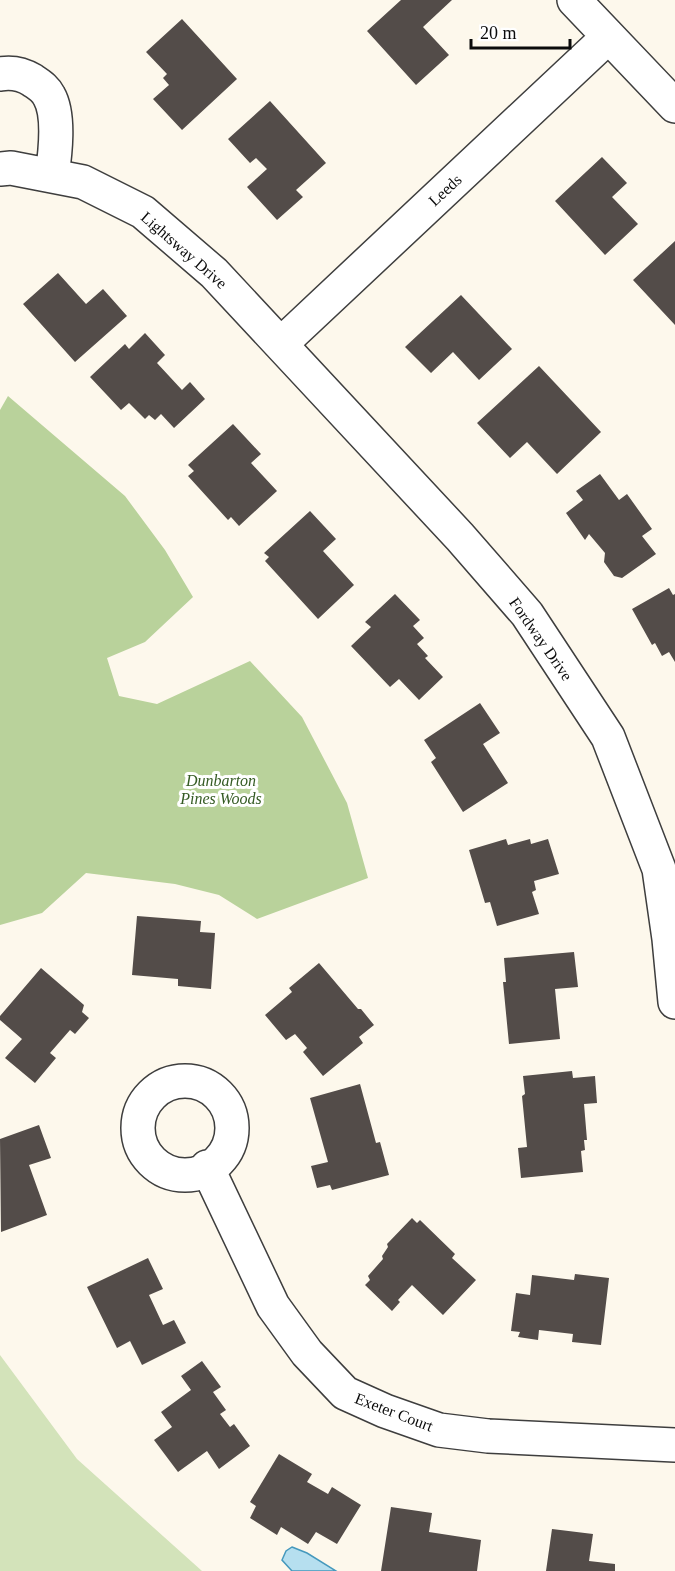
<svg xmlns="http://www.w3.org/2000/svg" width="675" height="1571" viewBox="0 0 675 1571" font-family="Georgia,serif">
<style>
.green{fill:#d3e3ba}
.forest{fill:#b9d29b}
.water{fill:#b6dfef;stroke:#4699bd;stroke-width:1.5}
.building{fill:#534c49}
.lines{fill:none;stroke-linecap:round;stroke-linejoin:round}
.street-casing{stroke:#3e3e3e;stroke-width:36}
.street{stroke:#fff;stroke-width:33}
.labels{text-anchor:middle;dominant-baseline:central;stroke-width:6;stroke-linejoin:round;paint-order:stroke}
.street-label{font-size:16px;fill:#0b0b0b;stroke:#fff}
.park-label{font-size:16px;font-style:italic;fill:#355b24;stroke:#fff}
</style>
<rect width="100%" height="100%" fill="#fdf8ec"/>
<!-- green -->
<path class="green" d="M 0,1355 L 77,1459 L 202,1571 L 0,1571 Z"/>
<!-- forest -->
<path class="forest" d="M 8,396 L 125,496 L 165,550 L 193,597 L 145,642 L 107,658 L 119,696 L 157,704 L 250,661 L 302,717 L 347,803 L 368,878 L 257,919 L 219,895 L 175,884 L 86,873 L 42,913 L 0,925 L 0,410 Z"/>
<!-- water -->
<path class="water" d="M 292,1547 L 307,1553 L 336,1571 L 292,1571 L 282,1560 L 286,1551 Z"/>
<!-- building -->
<path class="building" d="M 401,0 L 452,0 L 423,27 L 449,55 L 416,85 L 367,31 Z
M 182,19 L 237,79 L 182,130 L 153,99 L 169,85 L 163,78 L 167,74 L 146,52 Z
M 270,101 L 326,163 L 296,190 L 303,197 L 277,220 L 247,187 L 267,169 L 256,158 L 250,163 L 228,139 Z
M 602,157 L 627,183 L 612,197 L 638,224 L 605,255 L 555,201 Z
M 675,241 L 675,325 L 633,280 Z
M 58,273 L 86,304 L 103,289 L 127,316 L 75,362 L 23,304 Z
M 461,295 L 512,349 L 479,380 L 453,352 L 431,373 L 405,347 Z
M 145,333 L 165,355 L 157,363 L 182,390 L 190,382 L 205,399 L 174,428 L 161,414 L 155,420 L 149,415 L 145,419 L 129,403 L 121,410 L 90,377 L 125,344 L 129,349 Z
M 539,366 L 601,432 L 557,474 L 527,442 L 510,458 L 477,423 Z
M 233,424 L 261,454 L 251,463 L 277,491 L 239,526 L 231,517 L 228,520 L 188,476 L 194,471 L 188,465 Z
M 600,474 L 619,500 L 627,494 L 652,529 L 642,536 L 656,554 L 622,578 L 614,576 L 604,562 L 605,553 L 589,534 L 585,540 L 566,513 L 583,500 L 576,491 Z
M 310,511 L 336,539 L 323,551 L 354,585 L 318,619 L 265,561 L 269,557 L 264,553 Z
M 669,588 L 673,595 L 675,594 L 675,662 L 669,652 L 662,656 L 655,643 L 652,645 L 632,609 Z
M 395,594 L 420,620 L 413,626 L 424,638 L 417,644 L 428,656 L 425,658 L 443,677 L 419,700 L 399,679 L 390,687 L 351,646 L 371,627 L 365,622 Z
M 480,703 L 500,733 L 483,744 L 508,783 L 463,812 L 431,762 L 436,758 L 424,740 Z
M 506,839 L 508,845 L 530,839 L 531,844 L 548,839 L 559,874 L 534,881 L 536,890 L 532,892 L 539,914 L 497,926 L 490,902 L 485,903 L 469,850 Z
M 137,916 L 201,921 L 200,932 L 215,933 L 211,989 L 178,986 L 178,979 L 132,975 Z
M 574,952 L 578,987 L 555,989 L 560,1039 L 509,1044 L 503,982 L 506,982 L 504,958 Z
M 319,963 L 358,1009 L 361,1009 L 374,1025 L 359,1037 L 363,1043 L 323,1076 L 303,1052 L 307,1048 L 295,1034 L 286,1040 L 265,1015 L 292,992 L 289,988 Z
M 41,968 L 84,1005 L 82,1012 L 89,1018 L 75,1034 L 70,1030 L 50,1053 L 56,1058 L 35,1083 L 5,1058 L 22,1039 L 0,1020 L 0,1016 Z
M 572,1071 L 573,1078 L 595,1076 L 597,1103 L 584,1104 L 587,1140 L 584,1140 L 585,1150 L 581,1151 L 583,1172 L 521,1178 L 518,1148 L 527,1147 L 522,1096 L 525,1094 L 523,1076 Z
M 360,1084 L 376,1143 L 380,1142 L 389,1175 L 332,1190 L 330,1185 L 317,1188 L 311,1166 L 328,1162 L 310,1098 Z
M 39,1125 L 51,1158 L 29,1165 L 47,1215 L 1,1232 L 0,1139 Z
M 412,1218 L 417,1223 L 420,1220 L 455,1254 L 452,1258 L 476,1280 L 443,1315 L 412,1285 L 398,1300 L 400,1302 L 392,1311 L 365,1285 L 370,1280 L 368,1276 L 383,1259 L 382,1256 L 388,1247 L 387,1244 Z
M 148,1258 L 163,1289 L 149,1295 L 163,1325 L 174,1320 L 186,1343 L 142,1365 L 130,1341 L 117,1348 L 87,1287 Z
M 575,1274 L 609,1278 L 601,1345 L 572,1342 L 573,1334 L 539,1330 L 538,1340 L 518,1337 L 520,1332 L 511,1331 L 516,1293 L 530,1295 L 532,1275 L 574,1280 Z
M 202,1361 L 221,1387 L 213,1392 L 226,1410 L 220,1414 L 230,1427 L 234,1424 L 250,1446 L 219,1469 L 207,1451 L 178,1472 L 154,1440 L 172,1427 L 161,1412 L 191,1390 L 181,1376 Z
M 279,1454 L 312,1474 L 307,1482 L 328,1494 L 332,1487 L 361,1505 L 337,1544 L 316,1532 L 308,1544 L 281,1527 L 277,1535 L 250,1518 L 256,1506 L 250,1502 Z
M 391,1507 L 432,1513 L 429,1532 L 481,1540 L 477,1571 L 381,1571 Z
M 552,1529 L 593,1534 L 589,1561 L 615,1564 L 615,1571 L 546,1571 Z"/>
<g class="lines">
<!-- street casing -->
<g class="street-casing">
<path id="street" d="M 574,0 L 675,106
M 0,74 C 11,72 22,74 32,80 C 39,85 45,88 49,96 C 60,115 55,155 52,176
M 0,169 L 11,168 L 83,182 L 143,212 L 214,273 L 460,537 L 527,614 L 608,737 L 659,869 L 669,939 L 675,1002
M 281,344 L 608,37
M138 1128a47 47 0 1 1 94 0a47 47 0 1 1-94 0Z
M 207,1167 L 273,1306 L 307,1353 L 345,1393 L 385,1411 L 439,1430 L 488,1436 L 675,1445"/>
</g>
<!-- street -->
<use href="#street" class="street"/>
</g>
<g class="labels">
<!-- street labels -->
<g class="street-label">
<text transform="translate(445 190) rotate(-43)">Leeds</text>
<text transform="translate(184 250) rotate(41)">Lightsway Drive</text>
<text transform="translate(541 639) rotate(55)">Fordway Drive</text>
<text transform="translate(394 1412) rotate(21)">Exeter Court</text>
</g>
<!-- park labels -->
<g class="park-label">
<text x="221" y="780">Dunbarton<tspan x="221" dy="18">Pines Woods</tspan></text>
</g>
</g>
<!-- scale -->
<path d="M471 39v9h99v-9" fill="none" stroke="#0b0b0b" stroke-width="3"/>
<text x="480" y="39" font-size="18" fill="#0b0b0b" stroke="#ffffff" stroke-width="4.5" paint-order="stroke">20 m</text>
</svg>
